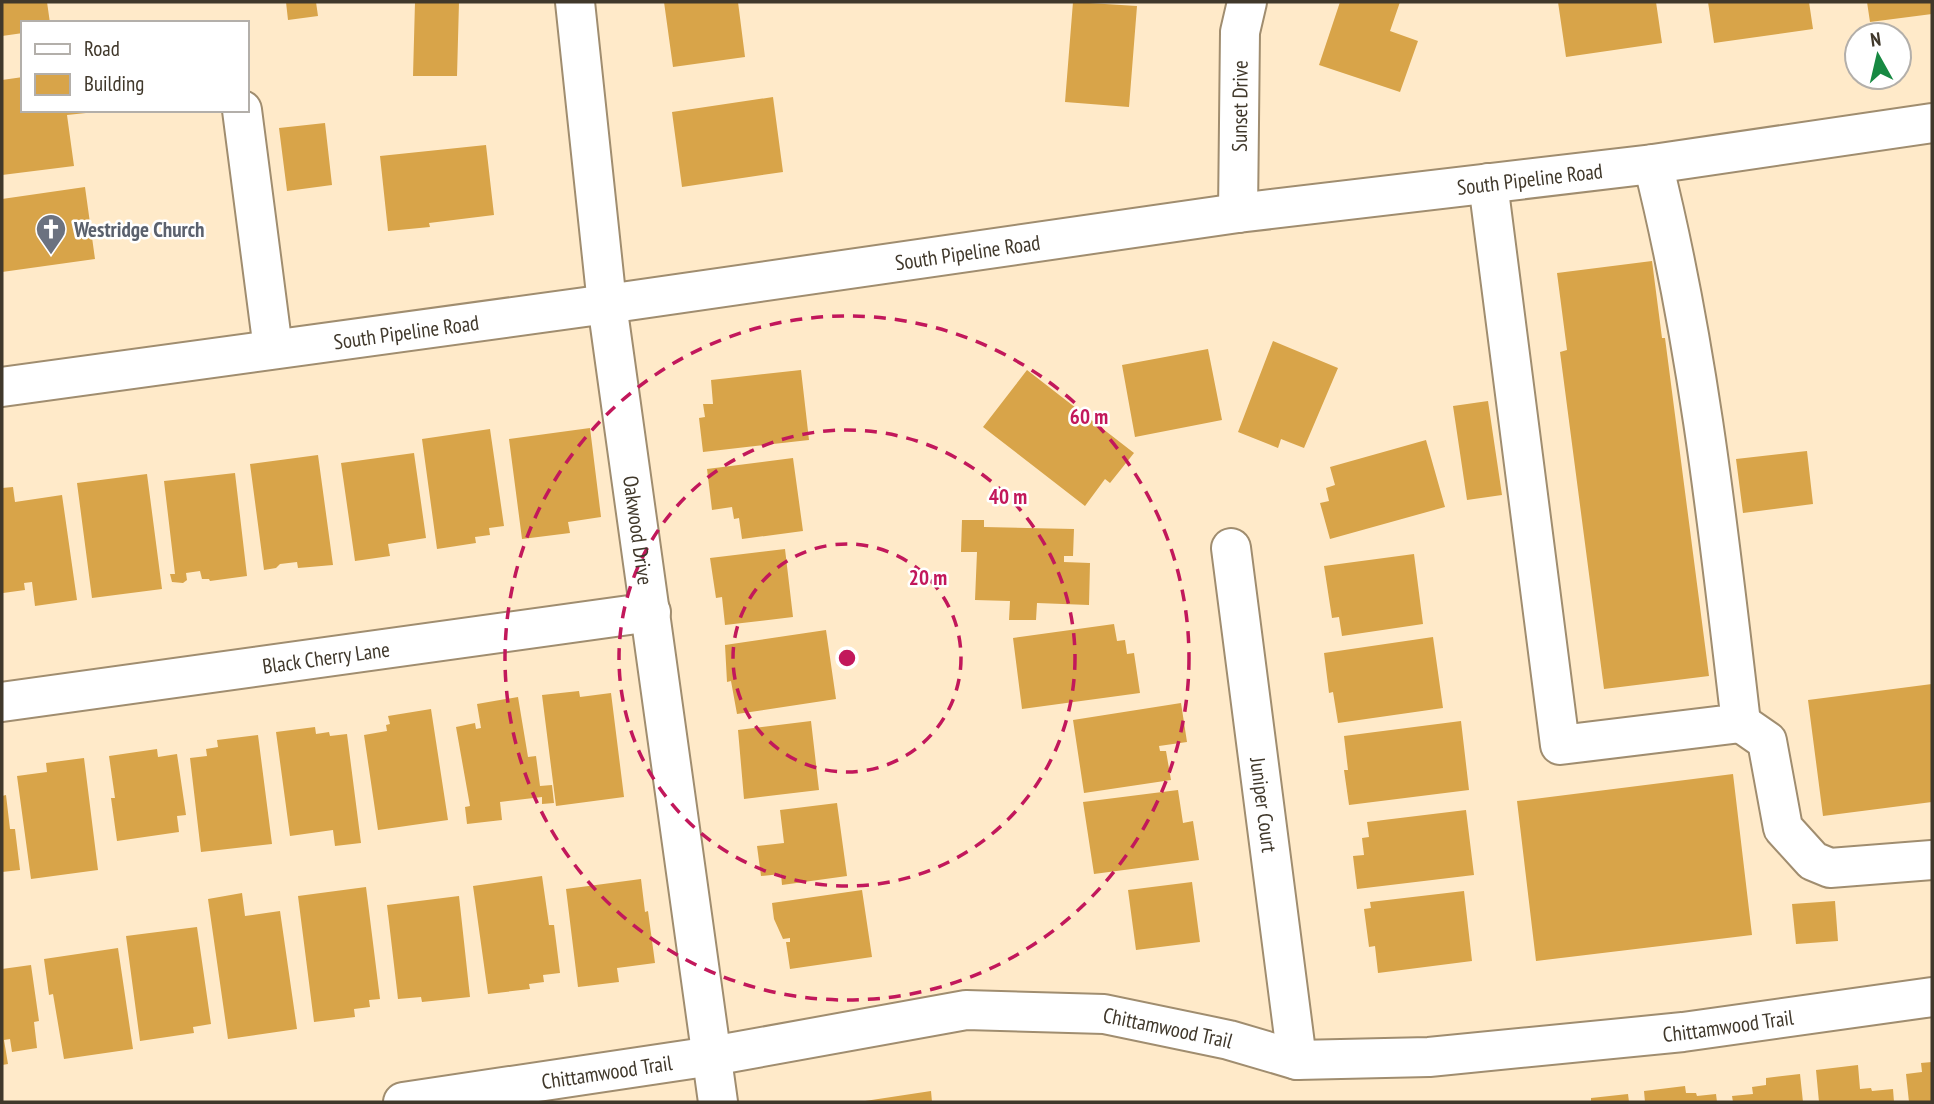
<svg xmlns="http://www.w3.org/2000/svg" width="1934" height="1104" viewBox="0 0 1934 1104" font-family="'PT Sans Narrow',sans-serif">
<style>
.building{fill:#d8a449}
.lines{fill:none;stroke-linecap:round;stroke-linejoin:round}
.minor-casing{stroke:#a08d6f;stroke-width:42}
.minor{stroke:#fff;stroke-width:38}
.ring{fill:none;stroke:#c2185b;stroke-width:3.5;stroke-dasharray:12 9}
.labels{text-anchor:middle;dominant-baseline:central;stroke-width:5;stroke-linejoin:round;paint-order:stroke}
.street-label{font-size:21px;fill:#40382b;stroke:#fff}
.worship-label{font-size:21px;font-weight:bold;fill:#5b616d;stroke:#fff;text-anchor:start}
.centre{fill:#c2185b;stroke:#fff;stroke-width:3.5}
.ring-label{font-size:21px;text-anchor:middle;font-weight:bold;fill:#c2185b;stroke:#fff;stroke-width:5;stroke-linejoin:round;paint-order:stroke}
</style>
<rect width="100%" height="100%" fill="#ffeac9"/>
<!-- building -->
<path class="building" d="M 2,2 L 47,2 L 50,23 L 23,23 L 23,33 L 2,36 Z
M 286,2 L 316,2 L 318,16 L 288,20 Z
M 415,2 L 459,2 L 457,76 L 413,76 Z
M 664,2 L 738,2 L 745,57 L 673,67 Z
M 1073,2 L 1137,6 L 1129,107 L 1065,102 Z
M 1340,2 L 1400,2 L 1390,31 L 1418,41 L 1400,92 L 1319,65 Z
M 1558,2 L 1656,2 L 1662,43 L 1566,57 Z
M 1708,2 L 1809,2 L 1813,29 L 1714,43 Z
M 1867,2 L 1932,2 L 1932,14 L 1870,22 Z
M 23,77 L 23,110 L 85,110 L 86,113 L 67,115 L 74,166 L 2,175 L 2,80 Z
M 773,97 L 783,172 L 682,187 L 672,112 Z
M 325,123 L 332,185 L 287,191 L 279,128 Z
M 486,145 L 494,215 L 429,223 L 430,227 L 388,231 L 380,156 Z
M 85,187 L 95,259 L 2,272 L 2,199 Z
M 1652,261 L 1662,338 L 1665,338 L 1709,676 L 1604,689 L 1560,352 L 1567,350 L 1557,273 Z
M 1273,341 L 1338,368 L 1304,448 L 1281,439 L 1278,448 L 1238,432 Z
M 1208,349 L 1222,420 L 1135,437 L 1122,365 Z
M 801,370 L 809,440 L 703,452 L 699,418 L 705,417 L 703,404 L 713,404 L 711,380 Z
M 1027,370 L 1134,453 L 1110,483 L 1105,479 L 1085,506 L 983,427 Z
M 1488,401 L 1502,495 L 1467,500 L 1453,406 Z
M 590,428 L 601,517 L 568,522 L 570,533 L 522,539 L 509,439 Z
M 490,429 L 504,526 L 489,528 L 490,535 L 475,537 L 476,543 L 437,549 L 422,439 Z
M 1426,440 L 1445,507 L 1330,539 L 1320,503 L 1329,501 L 1326,488 L 1335,485 L 1330,467 Z
M 1807,451 L 1813,504 L 1743,513 L 1736,459 Z
M 414,453 L 426,538 L 388,544 L 390,556 L 355,561 L 341,463 Z
M 318,455 L 333,565 L 298,568 L 297,562 L 280,564 L 276,568 L 264,570 L 250,464 Z
M 793,458 L 803,531 L 742,539 L 739,518 L 734,519 L 732,507 L 712,510 L 707,469 Z
M 235,473 L 247,576 L 210,581 L 209,579 L 202,579 L 200,571 L 186,573 L 187,580 L 183,583 L 172,582 L 170,574 L 175,574 L 164,481 Z
M 147,474 L 162,589 L 92,598 L 77,483 Z
M 13,487 L 15,502 L 62,495 L 77,600 L 35,606 L 32,582 L 24,583 L 25,590 L 3,593 L 2,488 Z
M 962,520 L 984,520 L 984,527 L 1074,529 L 1073,556 L 1064,556 L 1064,562 L 1090,563 L 1089,605 L 1037,603 L 1036,620 L 1009,620 L 1010,601 L 975,600 L 977,552 L 961,552 Z
M 785,549 L 793,617 L 725,625 L 722,597 L 716,598 L 710,558 Z
M 1414,554 L 1423,624 L 1342,636 L 1339,617 L 1332,618 L 1324,566 Z
M 1114,624 L 1117,641 L 1125,640 L 1127,654 L 1134,653 L 1140,693 L 1022,709 L 1013,638 Z
M 826,630 L 836,699 L 737,714 L 731,681 L 727,682 L 725,645 Z
M 1433,637 L 1443,708 L 1338,723 L 1333,692 L 1329,693 L 1324,653 Z
M 1932,684 L 1932,802 L 1823,816 L 1808,700 Z
M 579,691 L 580,697 L 611,693 L 624,797 L 556,806 L 542,695 Z
M 518,697 L 528,757 L 536,756 L 540,786 L 552,785 L 554,803 L 542,804 L 542,797 L 500,802 L 502,820 L 467,824 L 465,807 L 470,806 L 456,727 L 475,723 L 476,729 L 481,728 L 477,704 Z
M 1181,703 L 1187,742 L 1159,746 L 1160,751 L 1166,751 L 1171,780 L 1084,793 L 1073,720 Z
M 431,709 L 448,820 L 378,830 L 364,735 L 387,731 L 386,725 L 390,724 L 388,716 Z
M 811,721 L 819,790 L 744,799 L 738,730 Z
M 1461,721 L 1469,790 L 1349,805 L 1344,770 L 1348,770 L 1344,736 Z
M 315,727 L 316,734 L 329,732 L 330,736 L 347,734 L 361,843 L 335,846 L 333,830 L 290,836 L 276,732 Z
M 258,735 L 272,844 L 201,852 L 190,758 L 207,756 L 206,749 L 218,747 L 217,740 Z
M 157,749 L 158,757 L 177,754 L 186,815 L 177,816 L 179,832 L 117,841 L 111,798 L 115,798 L 109,756 Z
M 84,758 L 98,870 L 31,879 L 17,776 L 47,772 L 46,763 Z
M 1733,774 L 1752,935 L 1536,961 L 1517,801 Z
M 1178,790 L 1183,823 L 1193,821 L 1199,860 L 1094,874 L 1083,802 Z
M 6,795 L 10,829 L 15,829 L 20,870 L 2,872 L 2,796 Z
M 837,803 L 847,876 L 782,885 L 781,874 L 761,876 L 757,846 L 784,843 L 780,810 Z
M 1466,810 L 1474,875 L 1357,889 L 1353,856 L 1364,855 L 1362,838 L 1369,837 L 1367,822 Z
M 542,876 L 549,925 L 554,925 L 560,973 L 543,975 L 544,982 L 529,984 L 530,989 L 488,994 L 473,886 Z
M 641,879 L 645,912 L 648,911 L 655,963 L 617,968 L 619,982 L 578,987 L 566,889 Z
M 1192,882 L 1200,942 L 1136,950 L 1128,890 Z
M 366,887 L 380,999 L 369,1000 L 370,1007 L 354,1009 L 355,1017 L 314,1022 L 298,896 Z
M 862,890 L 872,957 L 790,969 L 786,942 L 790,942 L 790,938 L 783,939 L 774,919 L 772,903 Z
M 1464,891 L 1472,961 L 1378,973 L 1375,946 L 1369,947 L 1364,909 L 1371,908 L 1370,902 Z
M 242,893 L 245,916 L 280,911 L 297,1029 L 228,1039 L 208,899 Z
M 459,896 L 470,997 L 422,1002 L 421,997 L 398,999 L 387,905 Z
M 1835,901 L 1838,941 L 1796,944 L 1792,904 Z
M 197,927 L 211,1024 L 193,1027 L 194,1033 L 140,1041 L 126,936 Z
M 118,948 L 133,1049 L 64,1059 L 53,994 L 49,995 L 44,959 Z
M 31,965 L 39,1021 L 34,1022 L 37,1048 L 12,1052 L 10,1039 L 4,1040 L 8,1064 L 2,1065 L 2,969 Z
M 1932,1062 L 1932,1102 L 1909,1102 L 1906,1074 L 1922,1072 L 1921,1063 Z
M 1858,1065 L 1860,1089 L 1871,1088 L 1872,1091 L 1893,1089 L 1894,1102 L 1819,1102 L 1816,1070 Z
M 1800,1074 L 1803,1102 L 1733,1102 L 1732,1096 L 1753,1094 L 1752,1087 L 1766,1085 L 1766,1078 Z
M 1685,1086 L 1686,1093 L 1696,1093 L 1697,1096 L 1716,1094 L 1717,1102 L 1645,1102 L 1644,1091 Z
M 931,1091 L 932,1102 L 865,1102 L 865,1101 Z
M 1628,1094 L 1629,1102 L 1591,1102 L 1591,1098 Z"/>
<g class="lines">
<!-- minor casing -->
<g class="minor-casing">
<g id="minor">
<path id="s1" d="M 575,2 L 607,304 L 718,1102"/>
<path d="M 242,110 L 273,349"/>
<path d="M 1488,183 L 1560,745 L 1741,723 C 1719,535 1699,347 1653,164"/>
<path id="s2" d="M 1238,213 L 1240,32 L 1247,2"/>
<path id="s3" d="M 2,387 L 607,304 L 1238,213 L 1653,164 L 1932,123"/>
<path id="s4" d="M 1231,548 L 1297,1060"/>
<path id="s5" d="M 2,702 L 651,612"/>
<path d="M 1741,723 L 1767,741 L 1783,828 L 1813,861 L 1830,868 L 1932,860"/>
<path id="s6" d="M 403,1102 L 712,1056 L 966,1010 L 1104,1014 L 1229,1040 L 1297,1060 L 1429,1057 L 1683,1032 L 1932,997"/>
</g>
</g>
<!-- minor -->
<use href="#minor" class="minor"/>
</g>
<!-- distance rings -->
<g class="ring">
<circle cx="847" cy="658" r="114"/>
<circle cx="847" cy="658" r="228"/>
<circle cx="847" cy="658" r="342"/>
</g>
<!-- icons -->
<defs>
<g id="church-pin" transform="scale(1.575)"><path d="M0 17L-7.5 6A9.5 9.5 0 1 1 7.5 6Z" fill="#6b7280" stroke="#fff"/><path d="M-1.2-6h2.4v3.5h3.3v2.4h-3.3V6h-2.4V-.1h-3.3v-2.4h3.3Z" fill="#fff"/></g>
</defs>
<g fill-rule="evenodd">
<use href="#church-pin" x="51" y="229"/>
</g>
<g class="labels">
<!-- street labels -->
<g class="street-label">
<text stroke="none"><textPath href="#s2" startOffset="107">Sunset Drive</textPath></text>
<text stroke="none"><textPath href="#s3" startOffset="1542">South Pipeline Road</textPath></text>
<text stroke="none"><textPath href="#s3" startOffset="975">South Pipeline Road</textPath></text>
<text stroke="none"><textPath href="#s3" startOffset="408">South Pipeline Road</textPath></text>
<text stroke="none"><textPath href="#s1" startOffset="532">Oakwood Drive</textPath></text>
<text stroke="none"><textPath href="#s5" startOffset="327">Black Cherry Lane</textPath></text>
<text stroke="none"><textPath href="#s4" startOffset="259">Juniper Court</textPath></text>
<text stroke="none"><textPath href="#s6" startOffset="1340">Chittamwood Trail</textPath></text>
<text stroke="none"><textPath href="#s6" startOffset="774">Chittamwood Trail</textPath></text>
<text stroke="none"><textPath href="#s6" startOffset="206">Chittamwood Trail</textPath></text>
</g>
<!-- worship labels -->
<g class="worship-label">
<text x="74" y="229">Westridge Church</text>
</g>
</g>
<circle cx="847" cy="658" r="10" class="centre"/>
<g class="ring-label">
<text x="1089" y="424">60 m</text>
<text x="1008" y="504">40 m</text>
<text x="928" y="585">20 m</text>
</g>
<!-- border -->
<rect width="1934" height="1104" fill="none" stroke="#40382b" stroke-width="7"/>
<!-- legend -->
<rect x="21" y="21" width="228" height="91" fill="#ffffff" stroke="#b3afaa" stroke-width="2"/>
<rect x="35" y="44" width="35" height="10" fill="#ffffff" stroke="#b3afaa" stroke-width="2"/>
<text x="84" y="56" font-size="21" fill="#40382b">Road</text>
<rect x="35" y="74" width="35" height="21" fill="#d8a449" stroke="#b3afaa" stroke-width="2"/>
<text x="84" y="91" font-size="21" fill="#40382b">Building</text>
<!-- north arrow -->
<g transform="translate(1878 56) rotate(352)"><circle r="33" fill="#ffffff" stroke="#b3afaa" stroke-width="2"/>
<path d="M0-5L12 26L0 18L-12 26Z" fill="#178942"/>
<text y="-10" font-size="19" font-weight="bold" text-anchor="middle" fill="#40382b">N</text>
</g>
</svg>
